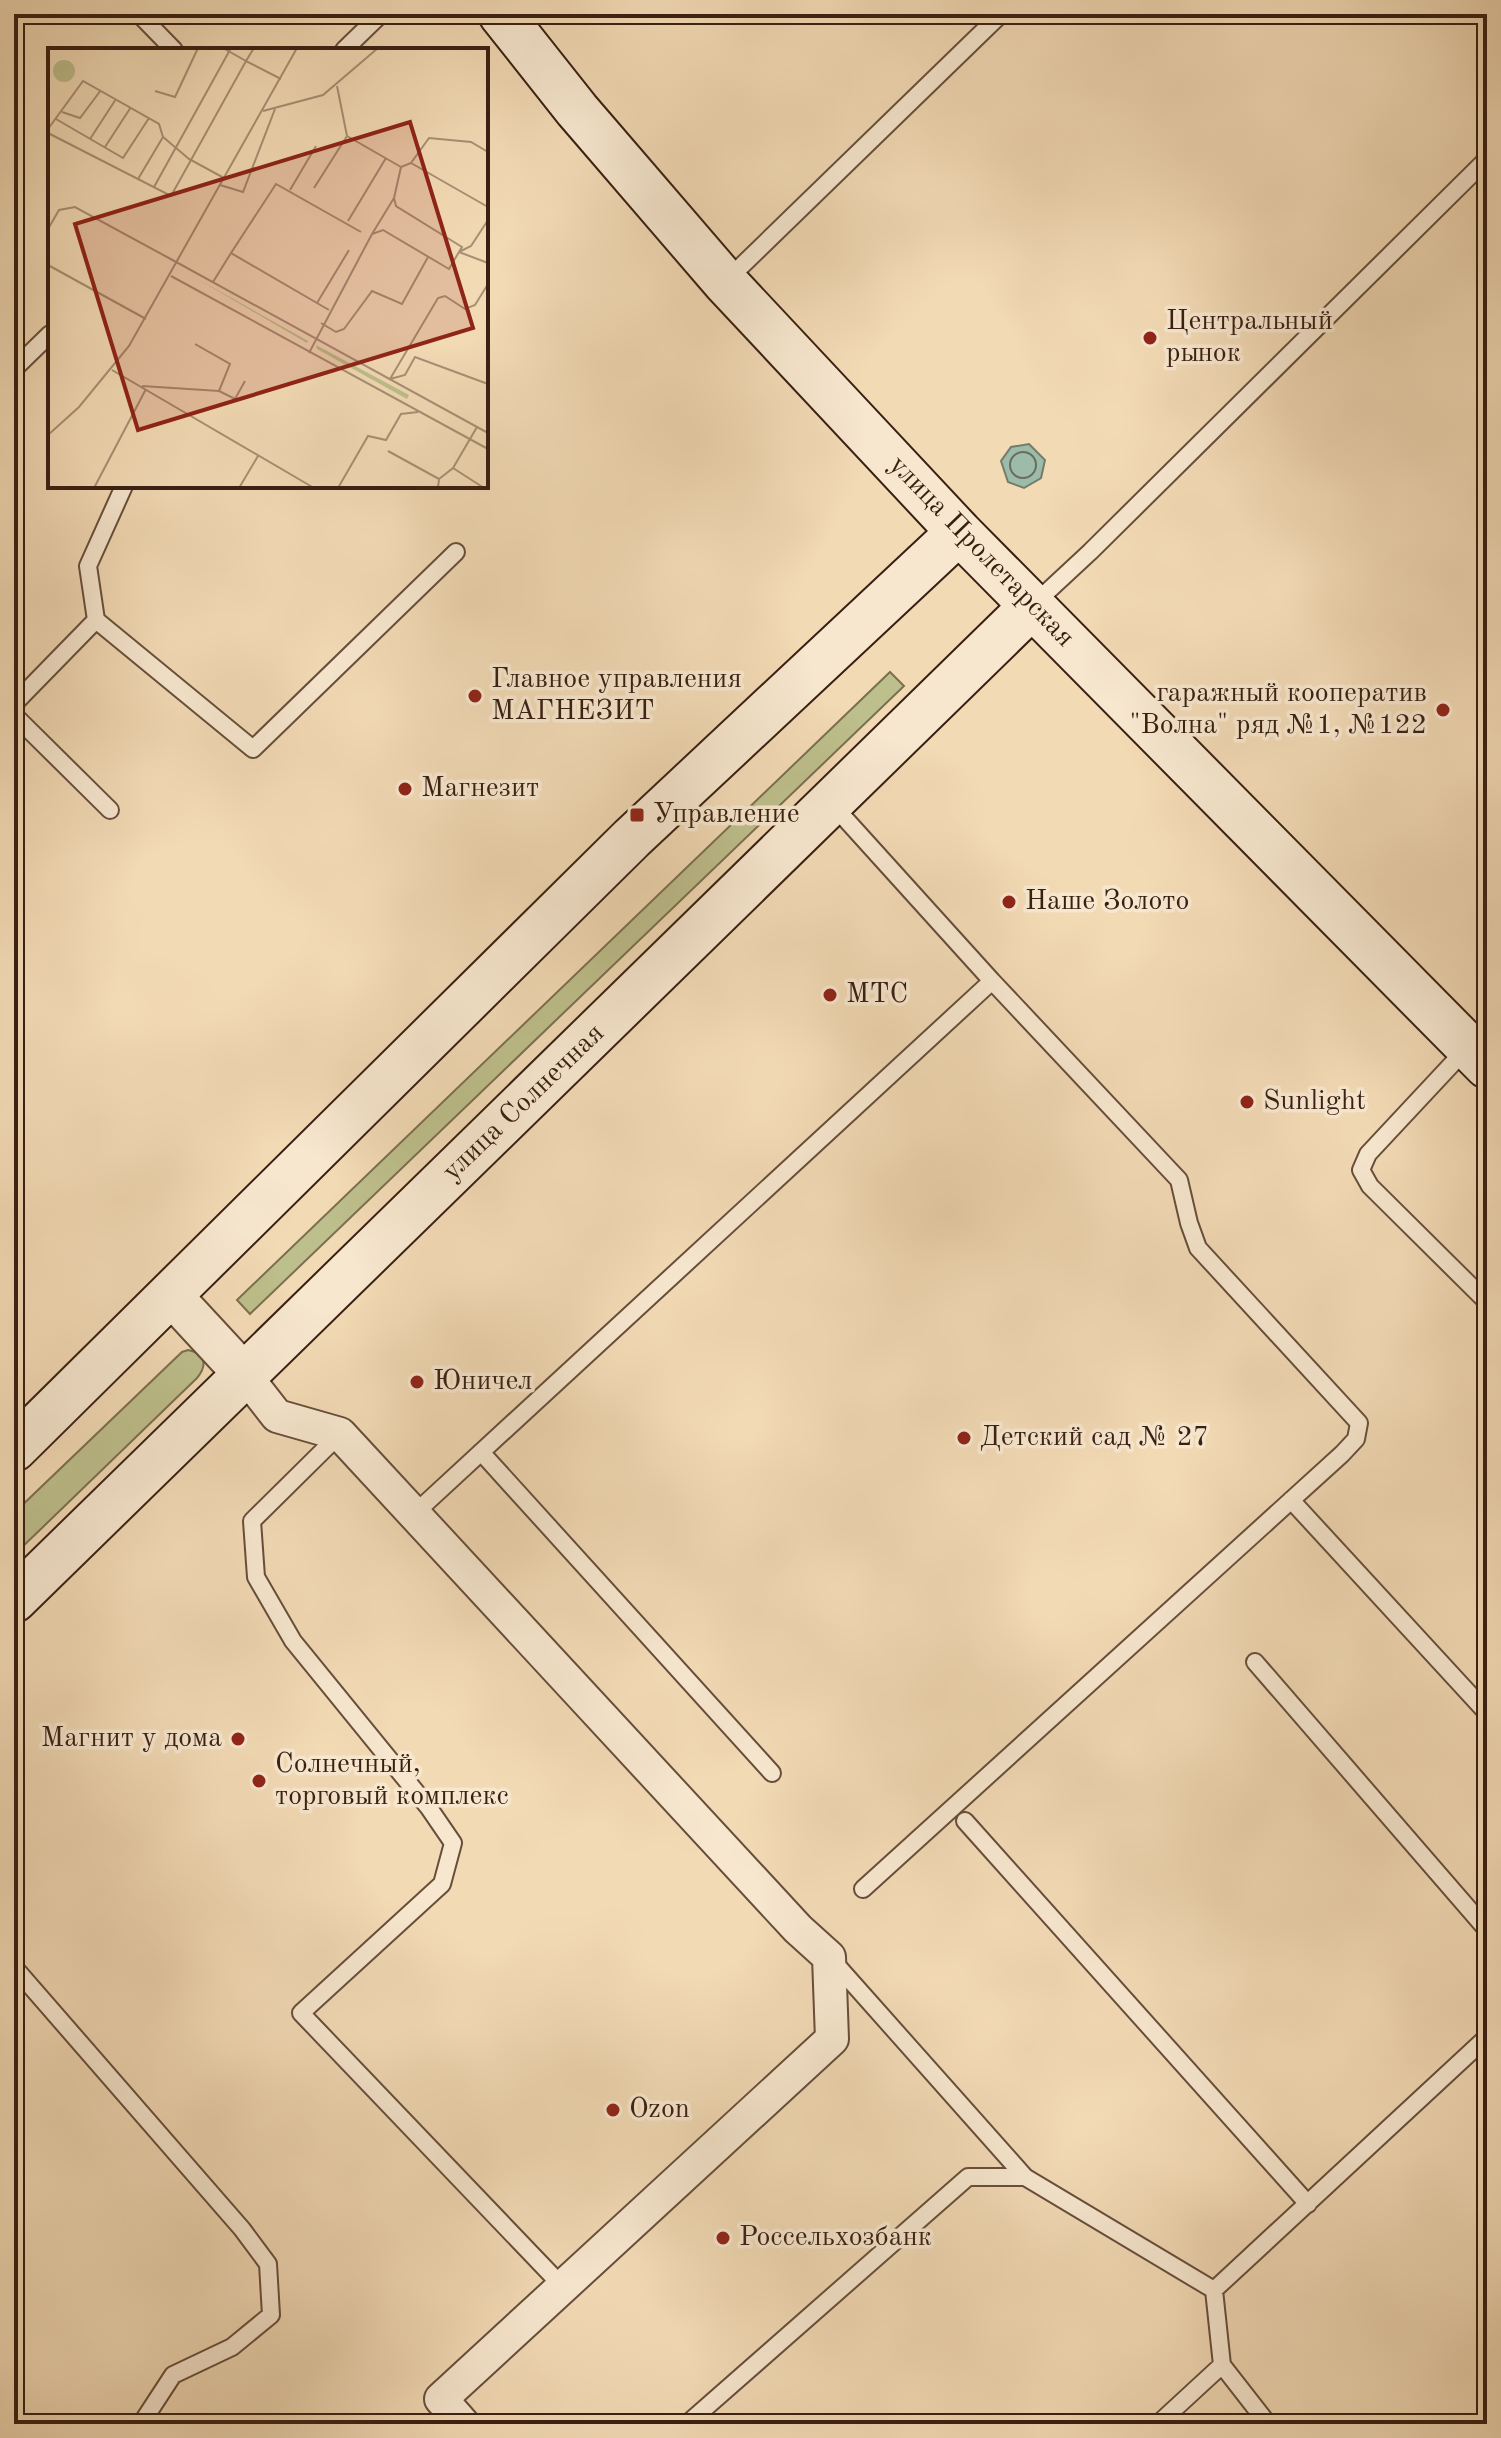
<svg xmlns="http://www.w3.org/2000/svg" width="1501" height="2438" viewBox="0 0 1501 2438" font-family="'Old Standard TT',serif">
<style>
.green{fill:#bdbf8c;stroke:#7b6f4f;stroke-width:2}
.water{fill:#9cbba8;stroke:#747d6c;stroke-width:2}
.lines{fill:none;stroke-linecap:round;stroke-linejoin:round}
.shore{stroke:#6a6d5d;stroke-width:2}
.service-casing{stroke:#674e3b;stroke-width:20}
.minor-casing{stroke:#674e3b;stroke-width:36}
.tertiary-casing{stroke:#674e3b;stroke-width:44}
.secondary-casing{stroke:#391f12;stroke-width:48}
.service{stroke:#f7e7cf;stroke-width:16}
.minor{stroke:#f7e7cf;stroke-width:32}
.tertiary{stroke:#f7e7cf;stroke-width:40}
.secondary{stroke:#f7e7cf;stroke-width:44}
.poi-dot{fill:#8f2418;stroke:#f7e7cf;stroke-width:3}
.labels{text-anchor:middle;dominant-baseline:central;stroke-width:7;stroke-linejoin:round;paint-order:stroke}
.poi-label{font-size:28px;fill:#391f12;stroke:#f7e7cf;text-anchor:start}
.street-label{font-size:28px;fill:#391f12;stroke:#f7e7cf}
.inset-road{fill:none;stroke:#a88f74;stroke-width:2}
.view{fill:#8f2418;fill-opacity:0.15;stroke:#8f2418;stroke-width:4}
.inset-edge{fill:none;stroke:#391f12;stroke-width:4}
</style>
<rect width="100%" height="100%" fill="#f2dab5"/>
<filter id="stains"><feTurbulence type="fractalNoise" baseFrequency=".0025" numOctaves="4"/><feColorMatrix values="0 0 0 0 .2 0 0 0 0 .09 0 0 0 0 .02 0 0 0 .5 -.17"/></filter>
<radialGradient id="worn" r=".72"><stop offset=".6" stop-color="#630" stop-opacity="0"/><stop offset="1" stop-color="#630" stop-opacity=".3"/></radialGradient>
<!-- green -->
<path class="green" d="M 890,672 L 904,686 L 250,1314 L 237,1300 Z
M 188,1350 C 205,1353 208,1365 197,1378 L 14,1555 L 14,1513 L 182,1352 Z"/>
<!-- water -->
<path class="water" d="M 1029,444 L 1045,460 L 1041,478 L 1024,488 L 1008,482 L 1001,461 L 1011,447 Z"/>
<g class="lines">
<!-- shore -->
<path class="shore" d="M1010 465a13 13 0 1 1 26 0a13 13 0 1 1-26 0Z"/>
<!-- service casing -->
<g class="service-casing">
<path id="service" d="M 139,14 L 174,50
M 344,50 L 381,14
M 727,280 L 1001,14
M 14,369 L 50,334
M 124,486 L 88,566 L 96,620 L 253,749 L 456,552
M 1034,604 L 1090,552 L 1487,159
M 14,704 L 96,620
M 14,715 L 110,810
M 1467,1048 L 1368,1154 L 1361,1170 L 1370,1186 L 1487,1302
M 340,1434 L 252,1521 L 256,1577 L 293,1641 L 429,1808 L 453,1843 L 442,1884 L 301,2013 L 563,2287
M 481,1452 L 772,1773
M 1291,1500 L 1487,1713
M 414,1514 L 992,981 L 831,803
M 1255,1662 L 1487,1930
M 965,1821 L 1308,2204
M 863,1889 L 1342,1454 L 1356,1439 L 1359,1423 L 1198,1248 L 1189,1223 L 1179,1180 L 992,981
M 833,1961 L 1025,2177
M 14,1967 L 242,2229 L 268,2264 L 271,2315 L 232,2347 L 173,2375 L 141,2424
M 1214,2290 L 1487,2037
M 687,2424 L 968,2177 L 1025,2177 L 1214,2290 L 1222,2365 L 1268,2424
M 1158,2424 L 1222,2365"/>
</g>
<!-- minor casing -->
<g class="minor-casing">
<path id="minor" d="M 245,1375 L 277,1416 L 340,1434 L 798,1929 L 829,1957 L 832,2039 L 441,2399 L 463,2424"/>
</g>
<!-- tertiary casing -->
<g class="tertiary-casing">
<path id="tertiary" d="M 170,1294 L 245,1375"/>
</g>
<!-- secondary casing -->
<g class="secondary-casing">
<path id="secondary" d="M 501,14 L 577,110 L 725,282 L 959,532 L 1487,1066
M 14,1449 L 632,838 L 959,532
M 14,1600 L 1033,605"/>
</g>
<!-- service -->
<use href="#service" class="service"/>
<!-- minor -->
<use href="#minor" class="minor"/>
<!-- tertiary -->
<use href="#tertiary" class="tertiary"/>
<!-- secondary -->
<use href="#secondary" class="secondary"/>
</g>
<!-- markers -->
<g class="poi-dot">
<circle cx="1150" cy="338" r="8"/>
<circle cx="475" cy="696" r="8"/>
<circle cx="1443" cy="710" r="8"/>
<circle cx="405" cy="789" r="8"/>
<rect x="629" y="807" width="16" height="16" rx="4"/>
<circle cx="1009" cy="902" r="8"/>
<circle cx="830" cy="995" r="8"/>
<circle cx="1247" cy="1102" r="8"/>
<circle cx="417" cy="1382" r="8"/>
<circle cx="964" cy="1438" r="8"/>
<circle cx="238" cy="1739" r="8"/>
<circle cx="259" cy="1781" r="8"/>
<circle cx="613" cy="2110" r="8"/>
<circle cx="723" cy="2238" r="8"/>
</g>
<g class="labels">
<!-- poi labels -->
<g class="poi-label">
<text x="1166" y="322">Центральный<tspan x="1166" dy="32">рынок</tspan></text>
<text x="491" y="680">Главное управления<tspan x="491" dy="32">МАГНЕЗИТ</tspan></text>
<text x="1427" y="694" text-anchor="end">гаражный кооператив<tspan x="1427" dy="32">"Волна" ряд №1, №122</tspan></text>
<text x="421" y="789">Магнезит</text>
<text x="653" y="815">Управление</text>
<text x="1025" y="902">Наше Золото</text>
<text x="846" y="995">МТС</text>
<text x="1263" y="1102">Sunlight</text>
<text x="433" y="1382">Юничел</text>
<text x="980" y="1438">Детский сад № 27</text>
<text x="222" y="1739" text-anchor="end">Магнит у дома</text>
<text x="275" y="1765">Солнечный,<tspan x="275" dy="32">торговый комплекс</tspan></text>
<text x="629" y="2110">Ozon</text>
<text x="739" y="2238">Россельхозбанк</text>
</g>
<!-- street labels -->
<g class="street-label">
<text transform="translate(981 552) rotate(46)">улица Пролетарская</text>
<text transform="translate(524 1103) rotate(-44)">улица Солнечная</text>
</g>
</g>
<!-- overview -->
<g transform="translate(48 48)">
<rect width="440" height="440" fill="#f2dab5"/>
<path d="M5 23a11 11 0 1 1 22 0a11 11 0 1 1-22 0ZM 146,229 L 260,293 L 259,295 ZM 268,297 L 361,347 L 359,351 L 269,301 Z" fill="#bdbf8c"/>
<path class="inset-road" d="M 175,0 L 198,13 L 206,0M 289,38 L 299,88M 107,43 L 127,49 L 150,0M 215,63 L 275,47 L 330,0M 14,64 L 32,70 L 53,42M 8,71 L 75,110 L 101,70M 0,81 L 35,33 L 111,76 L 115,89 L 141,111 L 176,130M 0,85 L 123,148 L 198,13 L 233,31M 42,91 L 68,51M 57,99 L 83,59M 440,104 L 423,94 L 381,90 L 363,115 L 353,119 L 346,150 L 348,158 L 414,199 L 411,204 L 423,198 L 440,172M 363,115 L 440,159M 90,131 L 115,89M 172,137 L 195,144 L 227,61M 106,139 L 183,0M 266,140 L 299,88 L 353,119M 242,142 L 268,98M 300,173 L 338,110M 0,181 L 11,162 L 27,159 L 130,215M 324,186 L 346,150M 183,205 L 228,136 L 313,184M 130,215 L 440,385M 0,217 L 98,271M 123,228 L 440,401M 165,234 L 183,205 L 281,262M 269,255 L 301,202M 273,275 L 288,284 L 296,281 L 324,243 L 354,256 L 380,209M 261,305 L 324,186 L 335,182 L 401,221 L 411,204 L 440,215M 64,322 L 266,440M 342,331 L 390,250 L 397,248 L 417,261 L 427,257 L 440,236M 342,331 L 357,327 L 367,309 L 440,336M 94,338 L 171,343 L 182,316 L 147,296M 171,343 L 187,351 L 197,333M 0,387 L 31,359 L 81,298 L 249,0M 340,403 L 391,431M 405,420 L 436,440M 46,440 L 98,341M 191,440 L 210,408M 290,440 L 320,388 L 338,392 L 353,366 L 370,364M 390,440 L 391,431 L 405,420 L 429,379"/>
<path class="view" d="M 362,74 L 425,280 L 90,382 L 27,176 Z"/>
<rect width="440" height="440" class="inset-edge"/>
</g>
<!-- margin -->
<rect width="1501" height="2438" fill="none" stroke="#f2dab5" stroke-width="48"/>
<rect x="16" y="16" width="1469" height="2406" fill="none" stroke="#391f12" stroke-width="4"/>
<rect x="24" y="24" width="1453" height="2390" fill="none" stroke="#391f12" stroke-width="2"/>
<rect width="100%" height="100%" filter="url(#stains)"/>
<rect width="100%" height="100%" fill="url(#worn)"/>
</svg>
